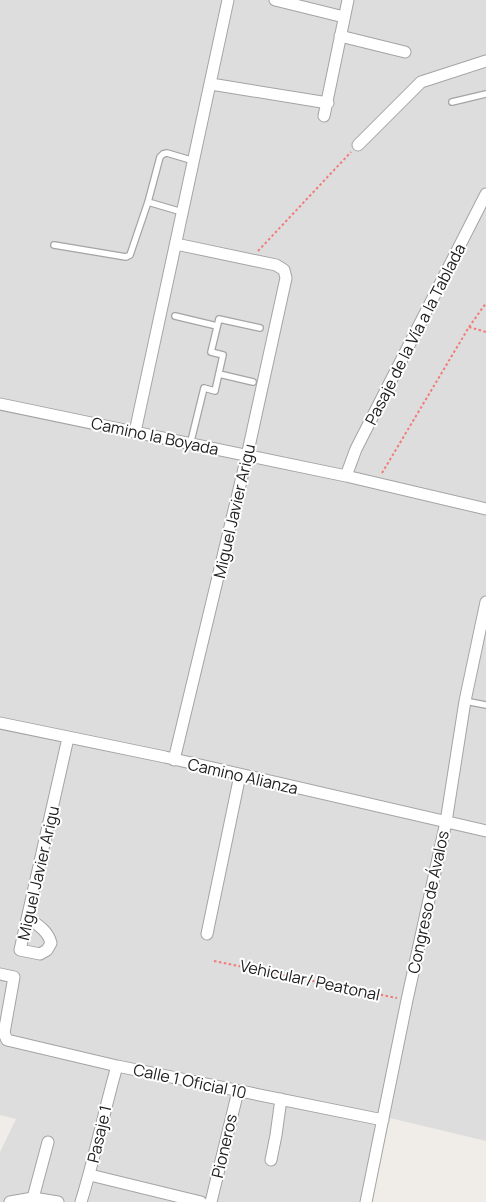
<svg xmlns="http://www.w3.org/2000/svg" width="486" height="1202" viewBox="0 0 486 1202" font-family="Manrope,sans-serif">
<style>
.residential{fill:#dedddd}
.lines{fill:none;stroke-linecap:round;stroke-linejoin:round}
.lane-casing{stroke:#a4a4a4;stroke-width:8}
.street-casing{stroke:#a4a4a4;stroke-width:13}
.path{stroke:#f07b78;stroke-width:2;stroke-dasharray:2.5 2.5;stroke-linecap:butt}
.lane{stroke:#fff;stroke-width:5.5}
.street{stroke:#fff;stroke-width:11}
.labels{text-anchor:middle;dominant-baseline:central;stroke-width:4;stroke-linejoin:round;paint-order:stroke}
.street-label{font-size:16px;fill:#202020;stroke:#fff}
</style>
<rect width="100%" height="100%" fill="#f0ece7"/>
<!-- residential -->
<path class="residential" d="M 0,0 L 486,0 L 486,1141 L 390,1118 L 370,1202 L 0,1202 L 0,1152 L 16,1119 L 0,1115 Z"/>
<g class="lines">
<!-- lane casing -->
<g class="lane-casing">
<path id="lane" d="M 452,102 L 486,94
M 182,212 L 148,202 L 160,157 L 163,154 L 167,153 L 194,161
M 54,245 L 126,257 L 130,255 L 148,202
M 175,316 L 217,326
M 219,374 L 253,382
M 190,445 L 204,388 L 215,391 L 223,355 L 211,352 L 219,319 L 260,328
M 465,701 L 486,705"/>
</g>
<!-- street casing -->
<g class="street-casing">
<path id="street" d="M 275,0 L 344,17
M 340,36 L 405,52
M 211,84 L 328,103
M 324,116 L 348,0
M 358,145 L 421,82 L 486,61
M 0,404 L 346,476 L 486,509
M 135,432 L 228,0
M 346,476 L 356,449 L 486,194
M 0,723 L 165,757 L 486,831
M 174,760 L 247,456 L 286,278 L 284,270 L 276,265 L 176,244
M 28,918 C 38,925 48,931 51,943 L 47,950 L 40,954 L 20,950 L 68,738
M 207,934 L 240,775
M 0,974 L 14,977 L 4,1033 L 7,1040 L 117,1066 L 383,1120
M 271,1160 L 276,1135 L 281,1099
M 90,1175 L 201,1202
M 33,1198 L 48,1142
M 10,1202 L 33,1198 L 58,1202
M 81,1202 C 95,1157 104,1111 117,1066
M 211,1202 L 238,1091
M 366,1202 L 407,1000 L 446,822 L 465,701 L 486,602"/>
</g>
<!-- path -->
<path class="path" d="M 258,251 L 351,152
M 469,327 L 486,303
M 382,473 L 469,327 L 486,332
M 214,961 L 397,998"/>
<!-- lane -->
<use href="#lane" class="lane"/>
<!-- street -->
<use href="#street" class="street"/>
</g>
<g class="labels">
<!-- street labels -->
<g class="street-label">
<text transform="translate(415 334) rotate(-63)">Pasaje de la Vía a la Tablada</text>
<text transform="translate(155 436) rotate(12)">Camino la Boyada</text>
<text transform="translate(234 511) rotate(-77)">Miguel Javier Arigu</text>
<text transform="translate(243 776) rotate(13)">Camino Alianza</text>
<text transform="translate(38 873) rotate(-77)">Miguel Javier Arigu</text>
<text transform="translate(428 902) rotate(-78)">Congreso de Ávalos</text>
<text transform="translate(310 980) rotate(12)">Vehicular/ Peatonal</text>
<text transform="translate(190 1081) rotate(12)">Calle 1 Oficial 10</text>
<text transform="translate(99 1134) rotate(-77)">Pasaje 1</text>
<text transform="translate(224 1146) rotate(-77)">Pioneros</text>
</g>
</g>
</svg>
